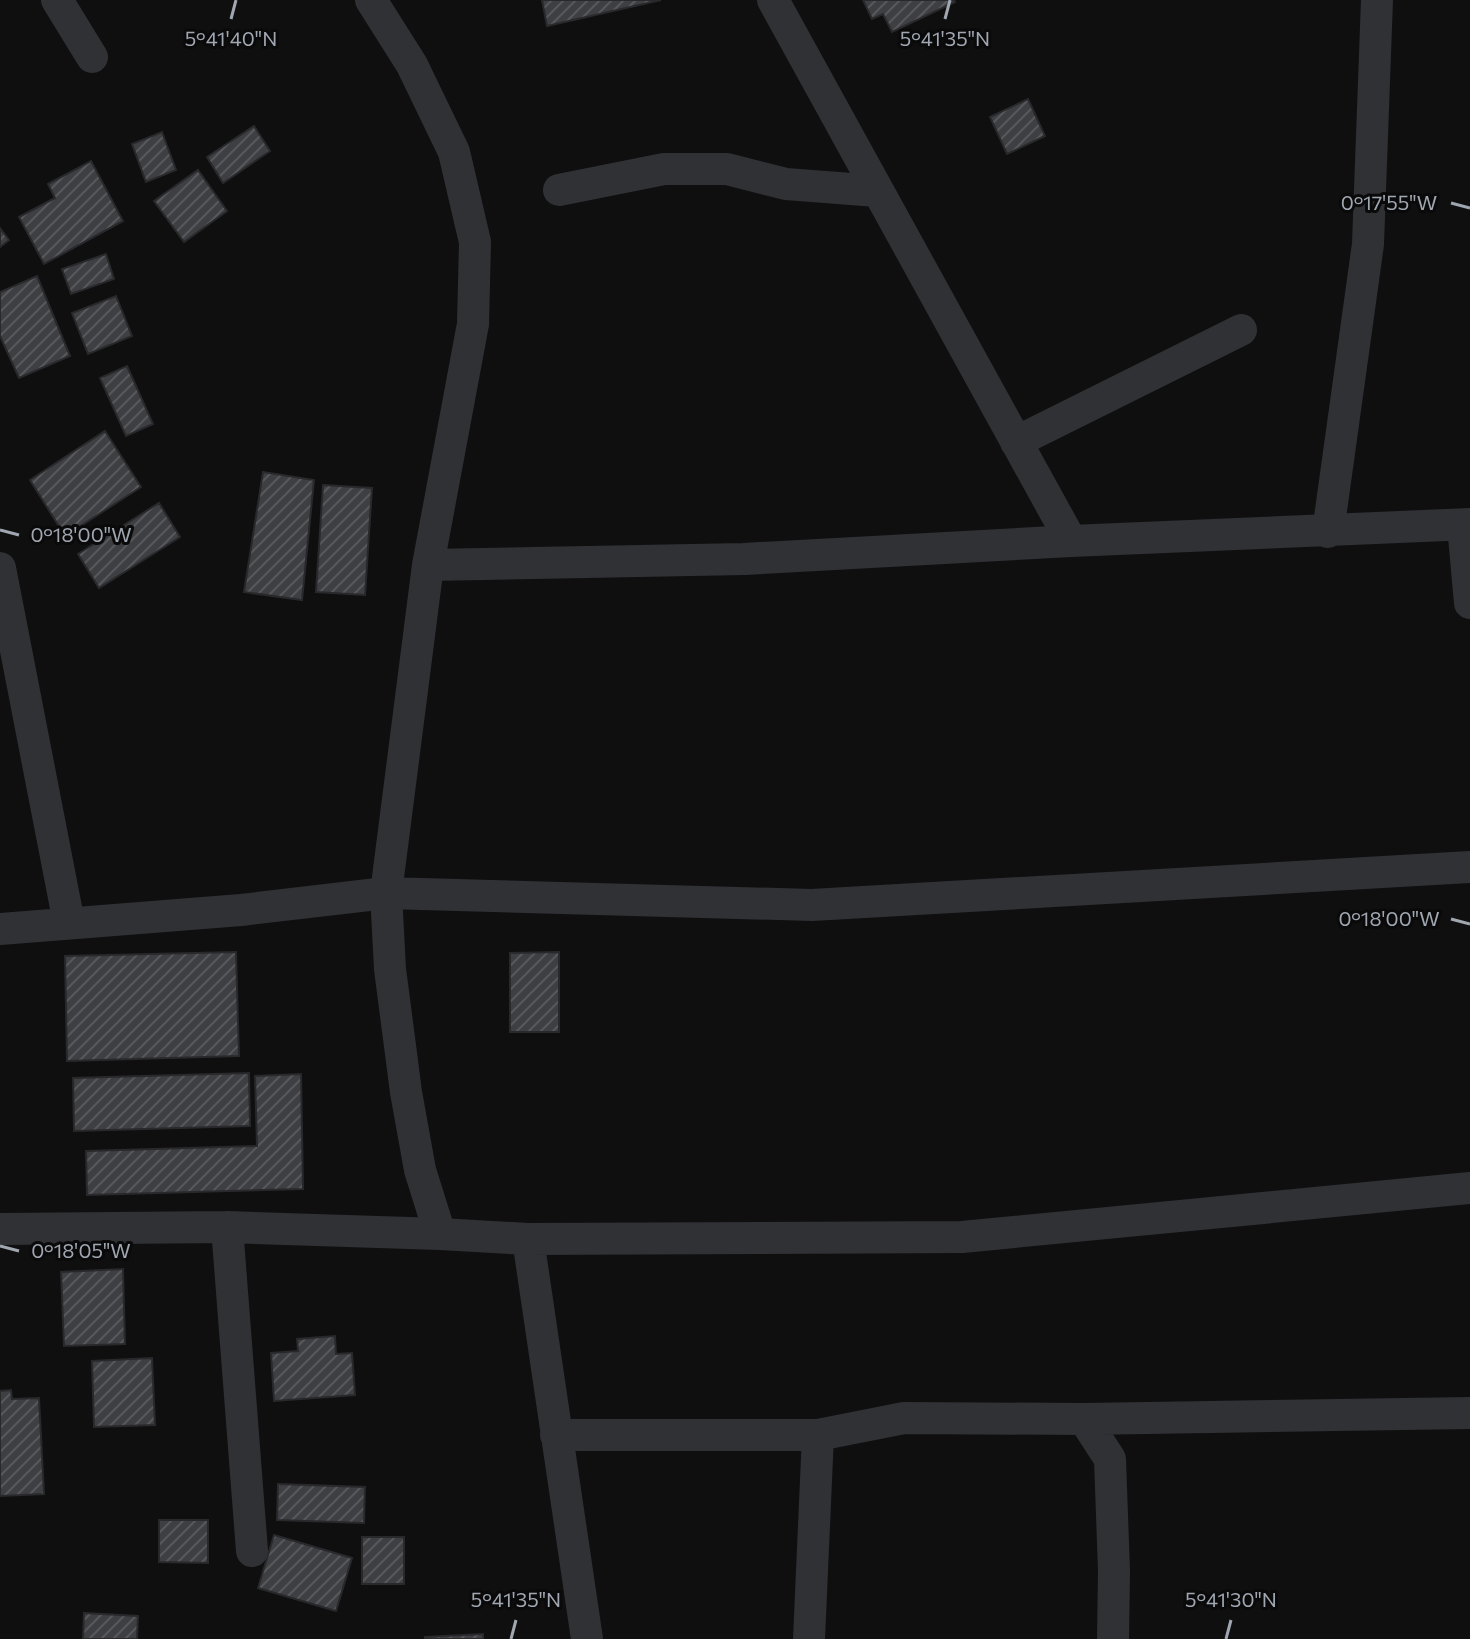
<svg xmlns="http://www.w3.org/2000/svg" width="1470" height="1639" viewBox="0 0 1470 1639" font-family="Commissioner,sans-serif">
<style>
.building{fill:url(#building-hatch);stroke:#29292c;stroke-width:2}
.lines{fill:none;stroke-linecap:round;stroke-linejoin:round}
.minor{stroke:#303135;stroke-width:32}
.ticks{fill:none;stroke:#a0a7b1;stroke-width:3}
.ticks-label{font-size:20px;text-anchor:middle;fill:#a0a7b1;stroke:#0a0a0b;stroke-width:6;stroke-linejoin:round;paint-order:stroke}
</style>
<defs>
<pattern id="building-hatch" width="6" height="6" patternUnits="userSpaceOnUse" patternTransform="scale(2)"><rect width="6" height="6" fill="#3e3f43"/><path d="M-1 1l2-2M0 6l6-6M5 7l2-2" fill="none" stroke="#57585c"/></pattern>
</defs>
<rect width="100%" height="100%" fill="#0f0f10"/>
<!-- building -->
<path class="building" d="M 542,0 L 661,0 L 547,26 Z
M 863,0 L 954,0 L 955,2 L 892,32 L 883,14 L 872,19 Z
M 1028,99 L 1045,136 L 1007,154 L 990,117 Z
M 254,126 L 270,151 L 223,183 L 207,157 Z
M 162,132 L 176,170 L 146,182 L 132,144 Z
M 91,161 L 123,221 L 44,264 L 19,217 L 55,198 L 48,184 Z
M 198,170 L 227,211 L 184,242 L 154,201 Z
M 0,228 L 9,240 L 0,247 Z
M 106,254 L 114,279 L 71,294 L 62,269 Z
M 37,276 L 70,356 L 19,378 L 0,336 L 0,292 Z
M 116,296 L 132,336 L 88,354 L 72,313 Z
M 127,366 L 153,424 L 126,436 L 100,378 Z
M 105,431 L 141,487 L 65,536 L 30,480 Z
M 263,472 L 314,480 L 302,600 L 244,592 Z
M 323,485 L 372,488 L 365,595 L 316,592 Z
M 159,503 L 180,537 L 99,588 L 78,554 Z
M 236,952 L 239,1056 L 67,1061 L 65,956 Z
M 559,952 L 559,1032 L 510,1032 L 510,953 Z
M 249,1073 L 250,1126 L 74,1131 L 73,1078 Z
M 301,1074 L 303,1189 L 87,1195 L 86,1151 L 257,1146 L 255,1076 Z
M 123,1269 L 125,1344 L 64,1346 L 61,1272 Z
M 335,1336 L 336,1354 L 352,1353 L 355,1395 L 274,1401 L 271,1353 L 298,1351 L 297,1339 Z
M 152,1358 L 155,1425 L 94,1427 L 92,1361 Z
M 11,1390 L 12,1399 L 39,1398 L 44,1494 L 0,1496 L 0,1391 Z
M 278,1484 L 365,1487 L 364,1523 L 277,1520 Z
M 159,1520 L 208,1520 L 208,1563 L 159,1562 Z
M 274,1535 L 352,1558 L 336,1611 L 258,1588 Z
M 362,1537 L 404,1537 L 404,1584 L 362,1584 Z
M 84,1613 L 138,1616 L 137,1639 L 83,1639 Z
M 483,1634 L 483,1639 L 425,1639 L 425,1637 Z"/>
<g class="lines">
<!-- minor -->
<path class="minor" d="M 57,0 L 92,57
M 371,0 L 412,65 L 454,152 L 475,242 L 473,324 L 428,565 L 386,893 L 390,969 L 406,1092 L 420,1170 L 440,1234 L 528,1239 L 587,1639
M 773,0 L 1071,541
M 559,190 L 664,169 L 727,169 L 786,184 L 877,191
M 1016,442 L 1241,330
M 1463,525 L 1470,603
M 1328,532 L 1368,244 L 1377,0
M 428,565 L 744,559 L 1071,541 L 1470,524
M 0,568 L 69,923
M 0,929 L 241,910 L 386,893 L 812,905 L 1470,867
M 227,1227 L 252,1551
M 0,1229 L 227,1227 L 440,1234
M 528,1239 L 962,1237 L 1470,1188
M 1084,1419 L 1470,1413
M 556,1435 L 818,1435 L 904,1418 L 1084,1419 L 1110,1459 L 1114,1571 L 1113,1639
M 809,1639 L 818,1435"/>
</g>
<!-- ticks -->
<path class="ticks" d="M 231,19 L 236,0M 945,19 L 950,0M 1451,203 L 1470,208M 0,530 L 19,535M 1451,919 L 1470,924M 0,1246 L 19,1251M 511,1639 L 516,1620M 1226,1639 L 1231,1620"/>
<g class="ticks-label">
<text x="231" y="46">5°41'40"N</text>
<text x="945" y="46">5°41'35"N</text>
<text x="1389" y="210">0°17'55"W</text>
<text x="81" y="542">0°18'00"W</text>
<text x="1389" y="926">0°18'00"W</text>
<text x="81" y="1258">0°18'05"W</text>
<text x="516" y="1607">5°41'35"N</text>
<text x="1231" y="1607">5°41'30"N</text>
</g>
</svg>
